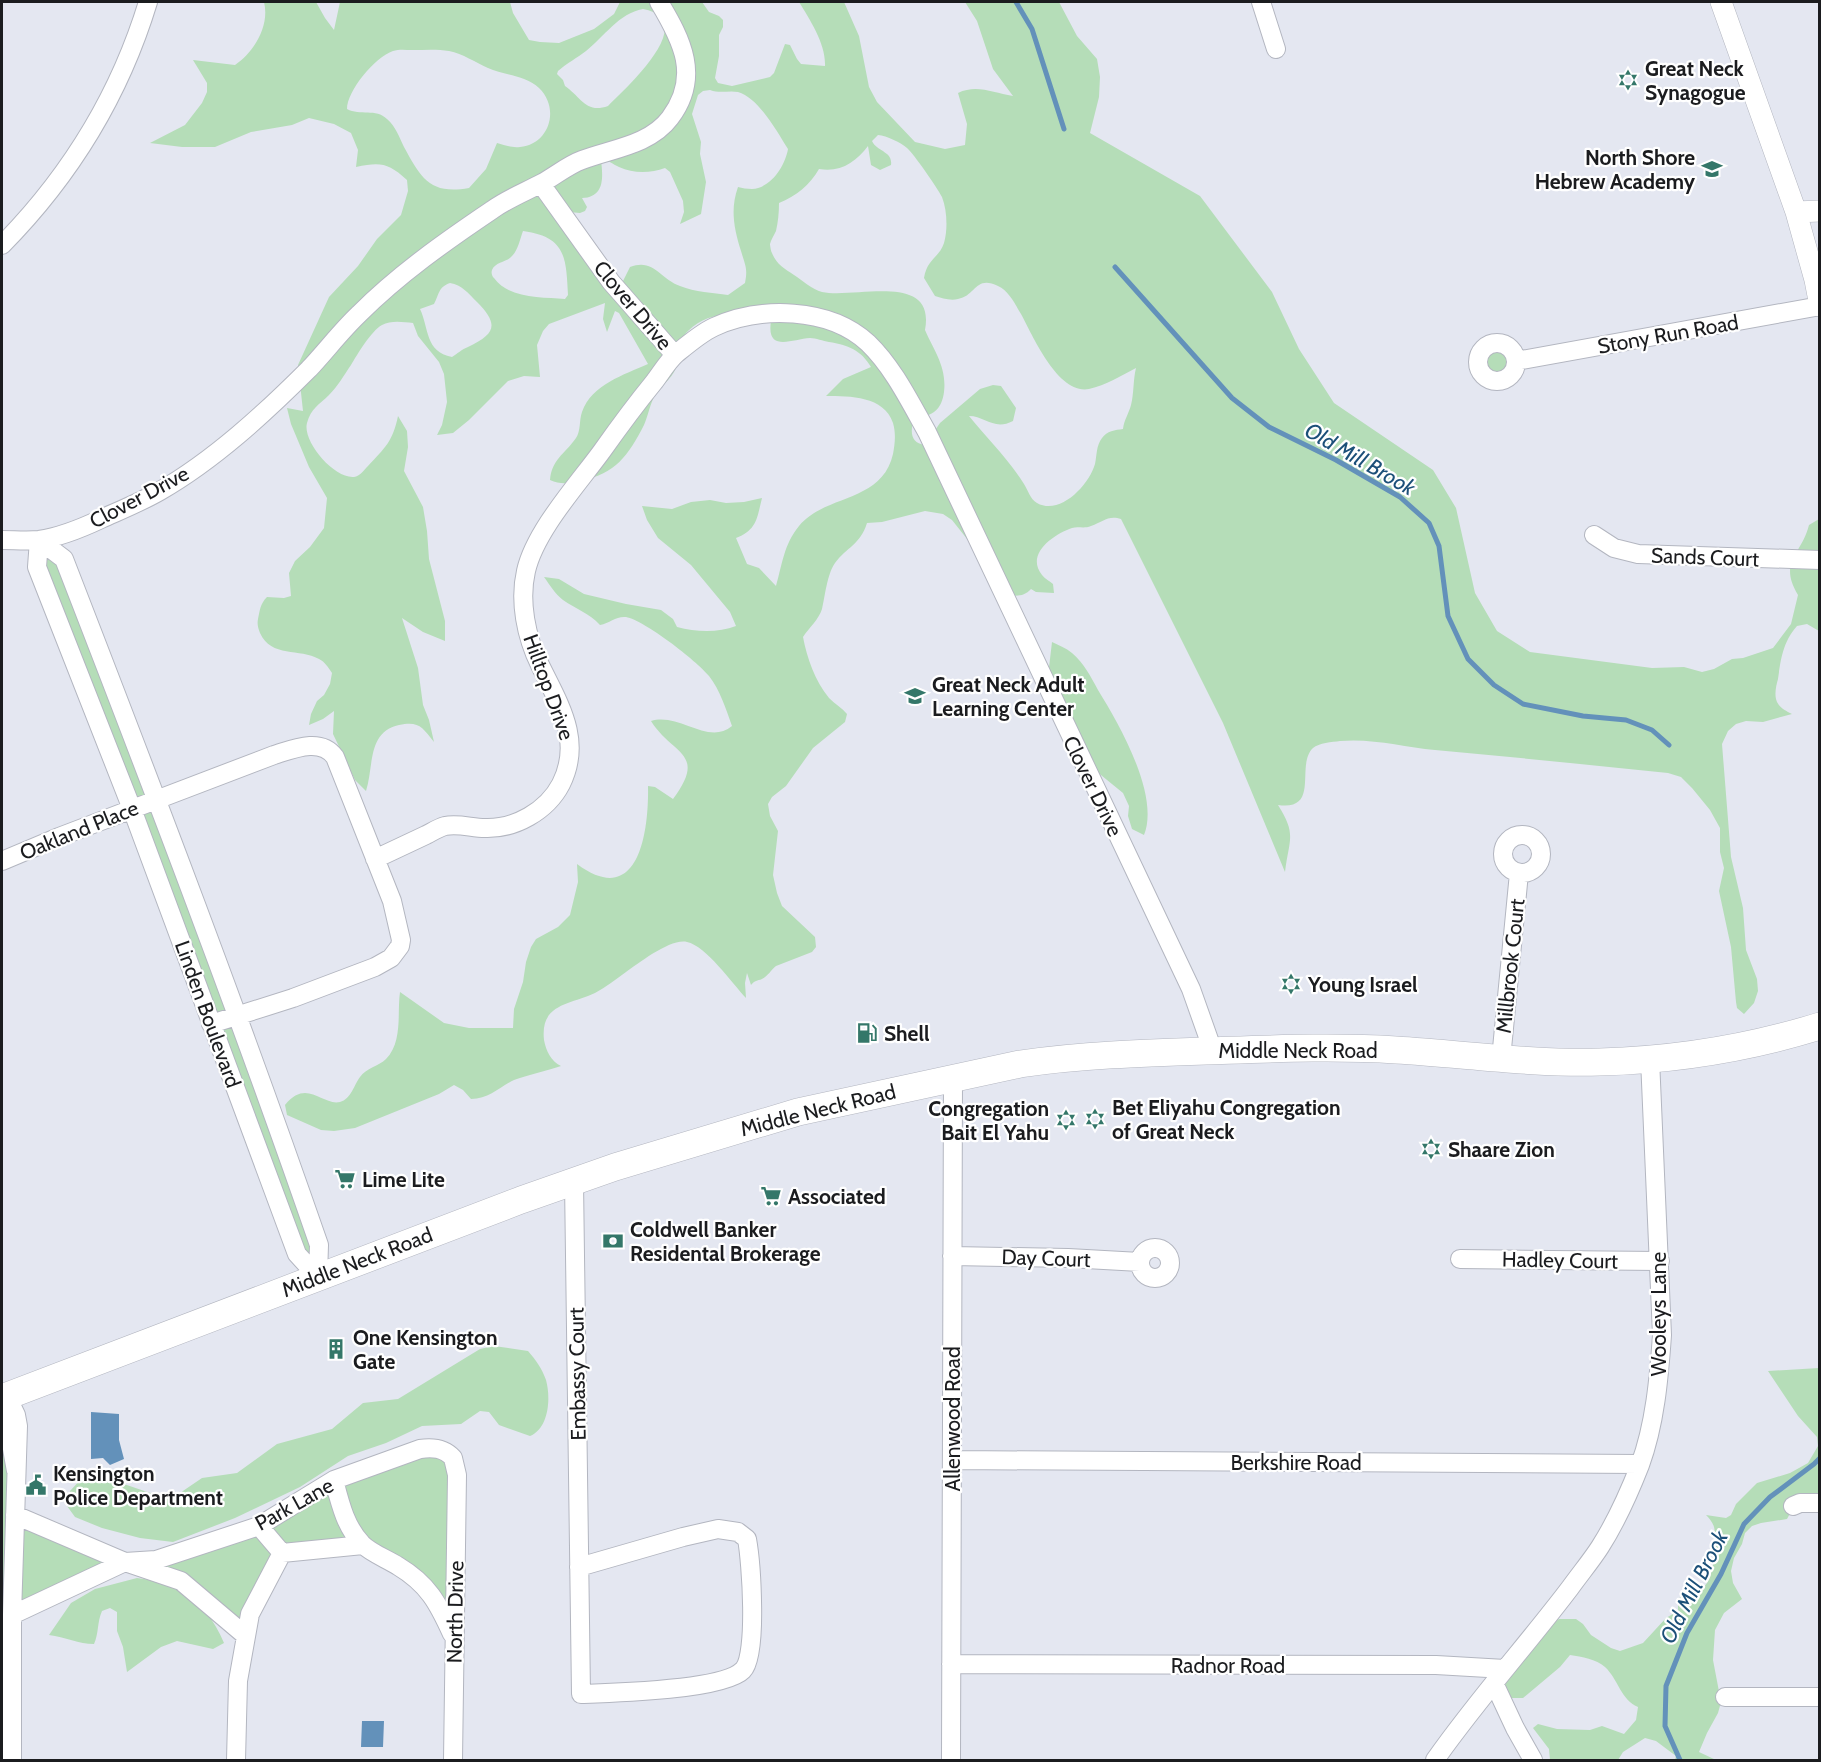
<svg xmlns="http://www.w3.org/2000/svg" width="1821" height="1762" viewBox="0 0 1821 1762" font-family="Cabin,sans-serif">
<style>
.green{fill:#b5ddb8;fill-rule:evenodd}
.water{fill:#6391ba}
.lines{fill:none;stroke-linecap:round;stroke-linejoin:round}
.stream{stroke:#6391ba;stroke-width:5}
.minor-casing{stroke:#b3b6c0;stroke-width:20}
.tertiary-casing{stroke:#b3b6c0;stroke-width:22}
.primary-casing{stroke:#b3b6c0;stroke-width:28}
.minor{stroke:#fff;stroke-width:18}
.tertiary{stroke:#fff;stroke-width:21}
.primary{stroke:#fff;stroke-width:27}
.labels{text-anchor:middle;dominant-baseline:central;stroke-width:4.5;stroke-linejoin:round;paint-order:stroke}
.poi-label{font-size:21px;font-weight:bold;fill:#1b1c1f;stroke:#fff;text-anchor:start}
.street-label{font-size:21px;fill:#1b1c1f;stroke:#fff}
.water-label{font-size:22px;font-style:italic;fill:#1c5079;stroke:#fff}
</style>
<rect width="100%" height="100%" fill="#e4e7f1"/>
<!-- green -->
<path class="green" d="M 264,2 L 316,2 L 325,18 L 334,30 L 340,2 L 510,2 L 513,13 L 529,40 L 540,42 L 559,43 L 594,29 L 614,14 L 620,2 L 702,2 L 709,12 L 719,16 L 723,20 L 723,27 L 719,35 L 719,56 L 715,78 L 718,83 L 732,86 L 770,77 L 774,73 L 785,44 L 790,45 L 797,59 L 801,64 L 825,66 C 826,44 810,20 799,2 L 844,2 L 859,36 L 869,87 L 877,102 L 915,142 L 945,149 L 965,145 L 967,124 L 958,93 C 977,84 993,93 1013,96 L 993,69 L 977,21 L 965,2 L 1059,2 L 1077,36 L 1097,59 L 1100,77 L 1099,97 L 1090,133 L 1200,196 L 1272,292 L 1299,349 L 1334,403 L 1433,470 L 1456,508 L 1475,593 L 1497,631 L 1530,652 L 1652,668 L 1684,667 L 1702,672 L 1714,669 L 1732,659 L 1743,658 L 1773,648 L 1791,624 L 1798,595 C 1778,561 1801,556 1809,525 L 1819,519 L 1819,631 L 1807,624 L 1797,626 C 1783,642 1781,658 1778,679 C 1776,686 1774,695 1777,702 C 1780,708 1786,711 1792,714 L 1763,722 L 1746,721 L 1736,724 L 1728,731 L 1722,744 L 1731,857 L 1743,908 L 1746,950 L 1757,979 L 1758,991 L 1754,1003 L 1744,1014 L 1737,1008 L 1736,1002 L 1731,947 L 1719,891 L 1724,868 L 1720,852 L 1720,828 L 1710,810 L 1692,788 L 1681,777 L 1668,773 C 1590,765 1513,757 1435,750 C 1404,747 1372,738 1340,741 C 1332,742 1319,743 1313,748 C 1295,765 1321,811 1278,805 C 1297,835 1289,839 1285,872 L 1223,723 L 1121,519 C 1108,515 1103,522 1091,526 C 1084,529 1078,526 1072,528 C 1054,534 1025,554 1042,575 C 1045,579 1050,581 1053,584 L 1054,593 L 1036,592 L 1031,589 C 1020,601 1006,594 993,590 L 984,571 L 979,554 L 952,520 L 943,514 L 925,511 L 882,522 L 867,523 C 860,545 847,547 835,563 C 827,574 825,597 822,609 C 819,619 809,628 803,637 C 807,658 815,681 829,698 C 835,704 842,708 847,714 L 845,722 L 813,748 L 786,786 L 772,797 L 768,804 L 770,816 L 778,831 L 773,875 L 777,893 L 782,906 L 815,937 L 816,947 L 812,952 L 776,966 C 771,970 768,976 762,979 C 757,981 755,980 751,985 L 747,973 L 745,983 L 746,998 C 732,983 706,946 687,942 C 671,938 639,963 626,972 C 616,979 606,987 595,993 C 570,1005 540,1003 544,1040 C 546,1051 551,1061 561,1066 C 547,1071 527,1075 514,1080 C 499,1087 489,1099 471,1099 L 463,1090 L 454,1085 L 439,1094 L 355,1128 L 334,1131 L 321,1130 L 287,1115 L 285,1105 C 307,1078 322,1106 340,1102 C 351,1099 354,1085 360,1077 C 366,1068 379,1066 386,1059 C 403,1042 397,1012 400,992 L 444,1023 L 469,1028 L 513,1028 L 514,1009 L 523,982 L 526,962 L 531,947 L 536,939 L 558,927 L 570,915 L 578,882 L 577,864 C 639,910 649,831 648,786 L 655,787 L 673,799 C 708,752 672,755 651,721 C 679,712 708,746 732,726 C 726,709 720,690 709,676 C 697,661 644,620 626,617 C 616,616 610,623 600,625 C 589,613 576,609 563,600 C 555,594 550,585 544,577 L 559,579 L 584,594 L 626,604 L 661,610 L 673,619 L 677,627 C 696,632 718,633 736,626 L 730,612 L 691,565 L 658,538 L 647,520 L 642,506 L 672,509 L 691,502 L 710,500 L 726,503 L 744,502 L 762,498 C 757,518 757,530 736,538 L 747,564 L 759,568 L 776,586 C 782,565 784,544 799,526 C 825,494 882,503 893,454 C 895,444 896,433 893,423 C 884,396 850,396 826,396 L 843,379 L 871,367 C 861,350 848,345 829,342 C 823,341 816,338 810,338 C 792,339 766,353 771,321 C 742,316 713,307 688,331 C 678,340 681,358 675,370 C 671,379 661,386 655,395 C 650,404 648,416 644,425 C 628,456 616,473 581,481 C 570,483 561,485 550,480 C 552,459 564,455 576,438 C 581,431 579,420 582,412 C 592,384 624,375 648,364 L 619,313 L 615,311 L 607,332 L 603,319 L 605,303 L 549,324 L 543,331 L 537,345 L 540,377 L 524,376 L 508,381 L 469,420 L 453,433 L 437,435 L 442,425 L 447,402 L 444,374 L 439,362 L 418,336 L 413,323 C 403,322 391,320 382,325 C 371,331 357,355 351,365 C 344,375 338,386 329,395 C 319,405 311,408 307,423 C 302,441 334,479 354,477 C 360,476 364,470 368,466 C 385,448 393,441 398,416 L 407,431 L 408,447 L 404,471 L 423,507 L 427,531 L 429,559 L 445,621 L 445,641 L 423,632 L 402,618 L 418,668 L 423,705 L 429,720 L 434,742 C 422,727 419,721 399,725 C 367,732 374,766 366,791 L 355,780 L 333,734 L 334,711 L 323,719 L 309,725 L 311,714 L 317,701 L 324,695 L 330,684 L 332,673 C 328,667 325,662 319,659 C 300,648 271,658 260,633 C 258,628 257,624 258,619 C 260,610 260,604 267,597 L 284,598 L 291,596 L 289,573 L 295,561 L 310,547 L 324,528 L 327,498 L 309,467 L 291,424 L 287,408 L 303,411 L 298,365 L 329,297 L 358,266 L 377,239 L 401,215 L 408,191 L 407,180 C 388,163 381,162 356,167 L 358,150 L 351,133 L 334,124 L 309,118 L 292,125 L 251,132 L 215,147 L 182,147 L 150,143 L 185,125 L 202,103 L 207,92 L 207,83 L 193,60 L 235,65 C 254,52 270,26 264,2 ZM 643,9 C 702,20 625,89 608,106 C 586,114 581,97 565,86 L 563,80 L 557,74 L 558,71 C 567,63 577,58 586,51 C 604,37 619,13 643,9 ZM 412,50 C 424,50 438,49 449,51 C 463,54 475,62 488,68 C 503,75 526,75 539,88 C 560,108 550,144 520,147 C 511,148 505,145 497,143 L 486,169 L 469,188 C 430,195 421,178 404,147 C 399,137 396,127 387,119 C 376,108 360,116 347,109 C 347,91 375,57 393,51 C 399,49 406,50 412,50 ZM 710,90 C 721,94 728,90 738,92 C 759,98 777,132 788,149 C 785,166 771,188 752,189 C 747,189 742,188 738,187 C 730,209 734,229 741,251 C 745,265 748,268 745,283 L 728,295 C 713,293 695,292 680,286 C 660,279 654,258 630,267 L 623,281 L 620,297 L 609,294 L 603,287 L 569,212 L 580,213 L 585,211 L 587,207 L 582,198 C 605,197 603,177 601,160 C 610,160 612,164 619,167 C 634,174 651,173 665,168 L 670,172 L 683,201 L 684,212 L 680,224 L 701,214 L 706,182 L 700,154 L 701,142 L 692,114 L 698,95 L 703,91 ZM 878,135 C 887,136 900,142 907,148 C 914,154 938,189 942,197 C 947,210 948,229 944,243 C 939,258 927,259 924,278 L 935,296 C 942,298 950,301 958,299 C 976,296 975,275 998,286 C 1009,291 1015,304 1021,314 C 1033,336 1058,395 1089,389 C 1106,385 1121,376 1136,368 C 1133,380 1134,393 1131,405 C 1129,413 1124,420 1123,429 C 1115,430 1107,431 1102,438 C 1096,446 1097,455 1095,464 C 1089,485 1060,516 1037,503 C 1030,499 1028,490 1024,484 C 1009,460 987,438 969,416 C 985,416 994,431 1013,421 L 1016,408 L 1001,386 L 993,385 L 980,389 L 940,423 L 925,445 C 912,443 910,434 913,422 C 919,418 928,416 934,412 C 941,407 943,399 944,392 C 947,367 934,351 925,330 C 936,271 855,299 822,292 C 812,289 803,281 794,275 C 785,269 776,264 772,253 C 771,252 770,245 770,244 C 771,240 774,235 776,231 C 778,222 779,213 779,203 C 796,196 810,185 819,169 C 840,173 856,162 868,146 L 871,165 L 880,170 L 891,165 C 893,151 877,152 872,141 ZM 523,231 C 566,237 566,257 568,295 L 565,299 C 542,297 509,299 494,278 C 492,276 491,273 492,270 C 495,262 506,262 511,257 C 518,251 520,239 523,231 ZM 450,283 C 462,285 468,293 477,302 C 499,324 496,334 468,347 C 462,349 457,354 452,357 C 425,352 429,328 420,309 L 434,304 C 439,295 438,287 450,283 Z
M1482 362a15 15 0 1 1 30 0a15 15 0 1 1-30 0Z
M 39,540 L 64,559 L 319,1245 L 318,1278 L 296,1253 L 37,567 Z
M 1052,642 C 1058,645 1066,648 1072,653 C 1084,663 1091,677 1098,690 C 1119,724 1160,795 1144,835 L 1132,829 L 1128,816 L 1129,806 L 1123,793 L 1096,771 L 1048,676 Z
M 494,1346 L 528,1351 C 536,1360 542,1369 546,1380 C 551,1398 549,1428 530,1436 L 499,1425 L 489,1412 L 480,1411 L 461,1424 L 422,1426 L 386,1443 L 348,1456 L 300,1487 L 235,1518 L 173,1542 L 140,1538 L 102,1528 L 75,1517 L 67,1506 L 70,1491 L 82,1478 L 118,1482 L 159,1496 L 177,1495 L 202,1478 L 237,1473 L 277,1444 L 332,1429 L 363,1403 L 398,1399 L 480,1349 Z
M 1819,1368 L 1819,1503 L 1794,1506 L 1787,1519 L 1761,1523 L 1752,1526 L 1745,1533 L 1742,1544 L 1734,1558 L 1731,1571 L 1733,1583 L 1742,1599 L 1724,1613 L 1715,1630 L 1713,1660 L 1721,1702 L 1718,1713 L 1707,1733 L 1699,1752 L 1716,1760 L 1675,1760 L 1676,1756 L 1656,1741 L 1645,1738 L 1623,1752 L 1618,1760 L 1550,1760 L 1549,1749 L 1533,1728 L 1538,1724 L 1557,1729 L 1590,1730 L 1602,1726 L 1624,1734 L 1636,1720 L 1638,1707 C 1621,1700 1618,1679 1605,1667 C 1596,1659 1582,1657 1570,1655 L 1560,1667 L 1523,1698 L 1508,1698 L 1504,1690 L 1507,1676 L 1549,1626 L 1559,1619 L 1576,1619 L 1583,1624 L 1591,1635 L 1611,1648 L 1620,1651 L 1643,1643 L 1666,1618 L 1678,1611 L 1678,1598 C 1688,1597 1701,1592 1707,1583 C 1714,1574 1717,1538 1714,1527 C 1713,1523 1709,1518 1706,1515 L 1726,1518 L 1731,1515 L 1736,1504 L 1757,1483 L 1790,1473 L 1808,1463 L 1818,1446 L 1817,1437 L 1798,1416 L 1768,1371 Z
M 2,1398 L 15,1515 L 125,1562 L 156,1560 L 420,1449 L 450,1455 L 454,1639 L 438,1605 L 363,1545 L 282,1553 L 246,1636 L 181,1581 L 125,1562 L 12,1615 L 12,1724 L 2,1715 Z
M 137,1578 C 150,1580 167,1581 179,1588 C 199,1600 215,1621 224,1643 L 213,1649 L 177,1641 L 161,1647 L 127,1672 L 123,1647 L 117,1631 L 117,1612 L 110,1608 L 102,1611 C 97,1622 99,1633 94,1644 C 79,1644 65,1637 49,1635 L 71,1603 L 95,1589 Z"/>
<!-- water -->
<path class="water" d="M 91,1412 L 119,1414 L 119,1440 L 124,1459 L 110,1465 L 103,1458 L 91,1459 Z
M 362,1721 L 384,1721 L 383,1747 L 361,1747 Z"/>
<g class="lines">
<!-- stream -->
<path class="stream" d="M 1016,2 L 1032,29 L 1064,129
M 1115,267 L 1232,398 L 1269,427 L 1336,460 L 1400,497 L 1429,523 L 1439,546 L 1448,616 L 1468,659 L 1494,685 L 1523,704 L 1583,716 L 1626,720 L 1652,730 L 1669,745
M 1680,1760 L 1665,1726 L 1666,1686 L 1687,1633 L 1721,1574 L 1744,1524 L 1770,1497 L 1814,1464 L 1820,1458"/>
<!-- minor casing -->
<g class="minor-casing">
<path id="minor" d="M 1261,2 L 1276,49
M 541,184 L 611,282 L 675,355
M 2,245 C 70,176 120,94 148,2
M1478 362a19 19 0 1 1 38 0a19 19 0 1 1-38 0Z
M 1516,361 L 1820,306
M 1594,535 L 1614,548 L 1638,554 L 1820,560
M 2,540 C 14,540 27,541 39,540 C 60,537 82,528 101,519 C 121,510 141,502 160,491 C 214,460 265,413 309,369 C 326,351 341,331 359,314 C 399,274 446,241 492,210 C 507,199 525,192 542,183 C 555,176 568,165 582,160 C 611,149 650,145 670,118 C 701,77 682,40 659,2
M 39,540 L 64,559 C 152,786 239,1014 319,1245 L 318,1277 L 297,1254 L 132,809 L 37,567 Z
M1503 854a19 19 0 1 1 38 0a19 19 0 1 1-38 0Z
M 375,859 C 392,851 409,843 426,835 C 432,832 438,828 445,826 C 458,823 472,828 485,828 C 515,829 547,811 561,784 C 583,740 559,704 540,665 C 526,637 519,601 526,571 C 535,531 578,484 602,451 C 619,427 636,404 654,382 C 661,373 668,361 676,354 C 687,345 701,333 714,327 C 760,306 829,307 868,343 C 893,367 910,402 927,432 L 1191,989 L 1213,1051
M 2,861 L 59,837 L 274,755 C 293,749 321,737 335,757 L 392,901 L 401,940 L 400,946 L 391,958 L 375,967 L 293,998 L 211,1024
M 1501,1059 L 1519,873
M 574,1182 C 576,1353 578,1524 581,1694 C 612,1693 724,1690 743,1670 C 758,1655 751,1561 747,1539 L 738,1532 L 718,1529 L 683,1537 L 579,1567
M1140 1263a15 15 0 1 1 30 0a15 15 0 1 1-30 0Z
M 952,1256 L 1068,1258 L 1140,1262
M 1460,1259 L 1660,1261
M 952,1460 L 1640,1464
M 334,1480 C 340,1503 345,1526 362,1544 C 371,1553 387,1559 398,1566 C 428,1584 438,1603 452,1634
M 1793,1506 L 1800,1503 L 1820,1503
M 15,1515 L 125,1562 L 181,1581 L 246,1636
M 259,1526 L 282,1553
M 12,1615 L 125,1562 L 156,1560 L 259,1526 L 334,1480 L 420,1449 C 433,1447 444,1448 453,1458 L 457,1475 L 453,1760
M 951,1664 L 1436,1665 L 1505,1669
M 1494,1683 L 1515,1728 L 1533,1760
M 1725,1697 L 1820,1697
M 12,1760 L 12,1615 L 18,1426 L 16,1415 L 7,1396 L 8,1426 L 16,1471
M 236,1760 L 238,1681 L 250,1614 L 282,1553 L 363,1545
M 951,1760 L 953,1078
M 1435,1760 C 1477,1700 1526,1646 1570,1588 C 1580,1574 1591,1561 1600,1547 C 1616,1522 1629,1493 1640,1465 C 1655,1424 1659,1378 1662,1335 L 1650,1059"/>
</g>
<!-- tertiary casing -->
<g class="tertiary-casing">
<path id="tertiary" d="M 1721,2 L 1796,212 L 1815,280 L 1820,306
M 1796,212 L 1820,211"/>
</g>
<!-- primary casing -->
<g class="primary-casing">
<path id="primary" d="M 2,1398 L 521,1200 L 615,1167 L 798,1112 L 1020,1064 C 1081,1055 1143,1053 1206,1051 C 1269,1049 1333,1046 1396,1050 C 1464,1054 1532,1064 1600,1062 C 1674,1060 1749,1048 1820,1026"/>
</g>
<!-- minor -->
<use href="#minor" class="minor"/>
<!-- tertiary -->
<use href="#tertiary" class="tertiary"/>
<!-- primary -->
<use href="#primary" class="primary"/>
</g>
<!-- icons -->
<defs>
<g id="synagogue-bare" transform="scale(1.62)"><path d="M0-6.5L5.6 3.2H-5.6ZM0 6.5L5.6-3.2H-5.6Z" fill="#347769" stroke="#fff" stroke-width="2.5" paint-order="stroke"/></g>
<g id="school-bare" transform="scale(1.62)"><path d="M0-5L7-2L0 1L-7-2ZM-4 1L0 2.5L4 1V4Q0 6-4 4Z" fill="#347769" stroke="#fff" stroke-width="2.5" paint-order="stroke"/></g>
<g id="fuel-bare" transform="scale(1.62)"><path d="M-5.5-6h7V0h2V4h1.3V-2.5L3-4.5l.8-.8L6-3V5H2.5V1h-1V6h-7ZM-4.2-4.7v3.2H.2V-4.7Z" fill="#347769" stroke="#fff" stroke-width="2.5" paint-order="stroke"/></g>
<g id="supermarket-bare" transform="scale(1.62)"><path d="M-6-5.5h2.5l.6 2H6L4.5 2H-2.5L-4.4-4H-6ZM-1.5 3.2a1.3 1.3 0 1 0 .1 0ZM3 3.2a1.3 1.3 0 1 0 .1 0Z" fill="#347769" stroke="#fff" stroke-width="2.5" paint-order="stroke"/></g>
<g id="bank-bare" transform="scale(1.62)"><path d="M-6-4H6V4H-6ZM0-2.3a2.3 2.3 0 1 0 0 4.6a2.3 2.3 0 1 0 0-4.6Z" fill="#347769" stroke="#fff" stroke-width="2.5" paint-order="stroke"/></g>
<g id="building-bare" transform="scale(1.62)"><path d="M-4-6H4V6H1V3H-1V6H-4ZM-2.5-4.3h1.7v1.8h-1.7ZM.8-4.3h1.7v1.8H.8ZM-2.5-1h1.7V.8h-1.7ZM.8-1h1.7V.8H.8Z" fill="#347769" stroke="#fff" stroke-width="2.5" paint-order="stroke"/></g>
<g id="civic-bare" transform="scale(1.62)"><path d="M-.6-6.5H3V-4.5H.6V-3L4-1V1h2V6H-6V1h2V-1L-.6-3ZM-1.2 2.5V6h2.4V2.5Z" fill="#347769" stroke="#fff" stroke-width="2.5" paint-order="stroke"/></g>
</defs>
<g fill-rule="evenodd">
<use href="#synagogue-bare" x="1628" y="80"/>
<use href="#school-bare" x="1712" y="169"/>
<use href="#school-bare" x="915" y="696"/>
<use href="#synagogue-bare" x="1291" y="984"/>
<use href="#fuel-bare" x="867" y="1033"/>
<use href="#synagogue-bare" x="1095" y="1119"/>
<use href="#synagogue-bare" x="1066" y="1120"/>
<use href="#synagogue-bare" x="1431" y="1149"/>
<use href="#supermarket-bare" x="345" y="1179"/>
<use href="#supermarket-bare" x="771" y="1196"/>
<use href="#bank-bare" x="613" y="1241"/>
<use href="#building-bare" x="336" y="1349"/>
<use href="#civic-bare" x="36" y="1485"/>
</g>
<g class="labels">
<!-- poi labels -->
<g class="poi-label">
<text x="1645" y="68">Great Neck<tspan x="1645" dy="24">Synagogue</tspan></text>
<text x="1695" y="157" text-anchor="end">North Shore<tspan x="1695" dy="24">Hebrew Academy</tspan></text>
<text x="932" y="684">Great Neck Adult<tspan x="932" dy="24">Learning Center</tspan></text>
<text x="1308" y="984">Young Israel</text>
<text x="884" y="1033">Shell</text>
<text x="1112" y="1107">Bet Eliyahu Congregation<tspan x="1112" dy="24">of Great Neck</tspan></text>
<text x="1049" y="1108" text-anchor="end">Congregation<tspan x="1049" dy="24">Bait El Yahu</tspan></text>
<text x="1448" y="1149">Shaare Zion</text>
<text x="362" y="1179">Lime Lite</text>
<text x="788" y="1196">Associated</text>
<text x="630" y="1229">Coldwell Banker<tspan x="630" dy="24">Residental Brokerage</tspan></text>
<text x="353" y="1337">One Kensington<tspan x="353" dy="24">Gate</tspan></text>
<text x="53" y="1473">Kensington<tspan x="53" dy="24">Police Department</tspan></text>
</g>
<!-- street labels -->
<g class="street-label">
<text transform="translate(633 305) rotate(50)">Clover Drive</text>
<text transform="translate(1668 334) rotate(-10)">Stony Run Road</text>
<text transform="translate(139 497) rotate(-28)">Clover Drive</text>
<text transform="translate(1705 557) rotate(2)">Sands Court</text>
<text transform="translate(549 687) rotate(70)">Hilltop Drive</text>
<text transform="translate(1093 786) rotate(64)">Clover Drive</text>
<text transform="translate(79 830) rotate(-22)">Oakland Place</text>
<text transform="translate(1510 966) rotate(-84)">Millbrook Court</text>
<text transform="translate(208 1014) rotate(70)">Linden Boulevard</text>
<text x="1298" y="1050">Middle Neck Road</text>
<text transform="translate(818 1110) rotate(-14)">Middle Neck Road</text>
<text transform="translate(1046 1258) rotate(2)">Day Court</text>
<text transform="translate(1560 1260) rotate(1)">Hadley Court</text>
<text transform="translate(357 1262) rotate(-21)">Middle Neck Road</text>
<text transform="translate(1658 1314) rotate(-90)">Wooleys Lane</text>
<text transform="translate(577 1374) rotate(-91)">Embassy Court</text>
<text transform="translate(952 1419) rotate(-90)">Allenwood Road</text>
<text x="1296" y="1462">Berkshire Road</text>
<text transform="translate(294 1504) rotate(-29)">Park Lane</text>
<text transform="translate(455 1612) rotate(-89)">North Drive</text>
<text x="1228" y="1665">Radnor Road</text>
</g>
<!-- water labels -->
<g class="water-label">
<text transform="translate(1360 459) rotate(30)">Old Mill Brook</text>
<text transform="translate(1694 1587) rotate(-63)">Old Mill Brook</text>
</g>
</g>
<!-- border -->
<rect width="1821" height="1762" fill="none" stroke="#1b1c1f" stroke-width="6"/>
</svg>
